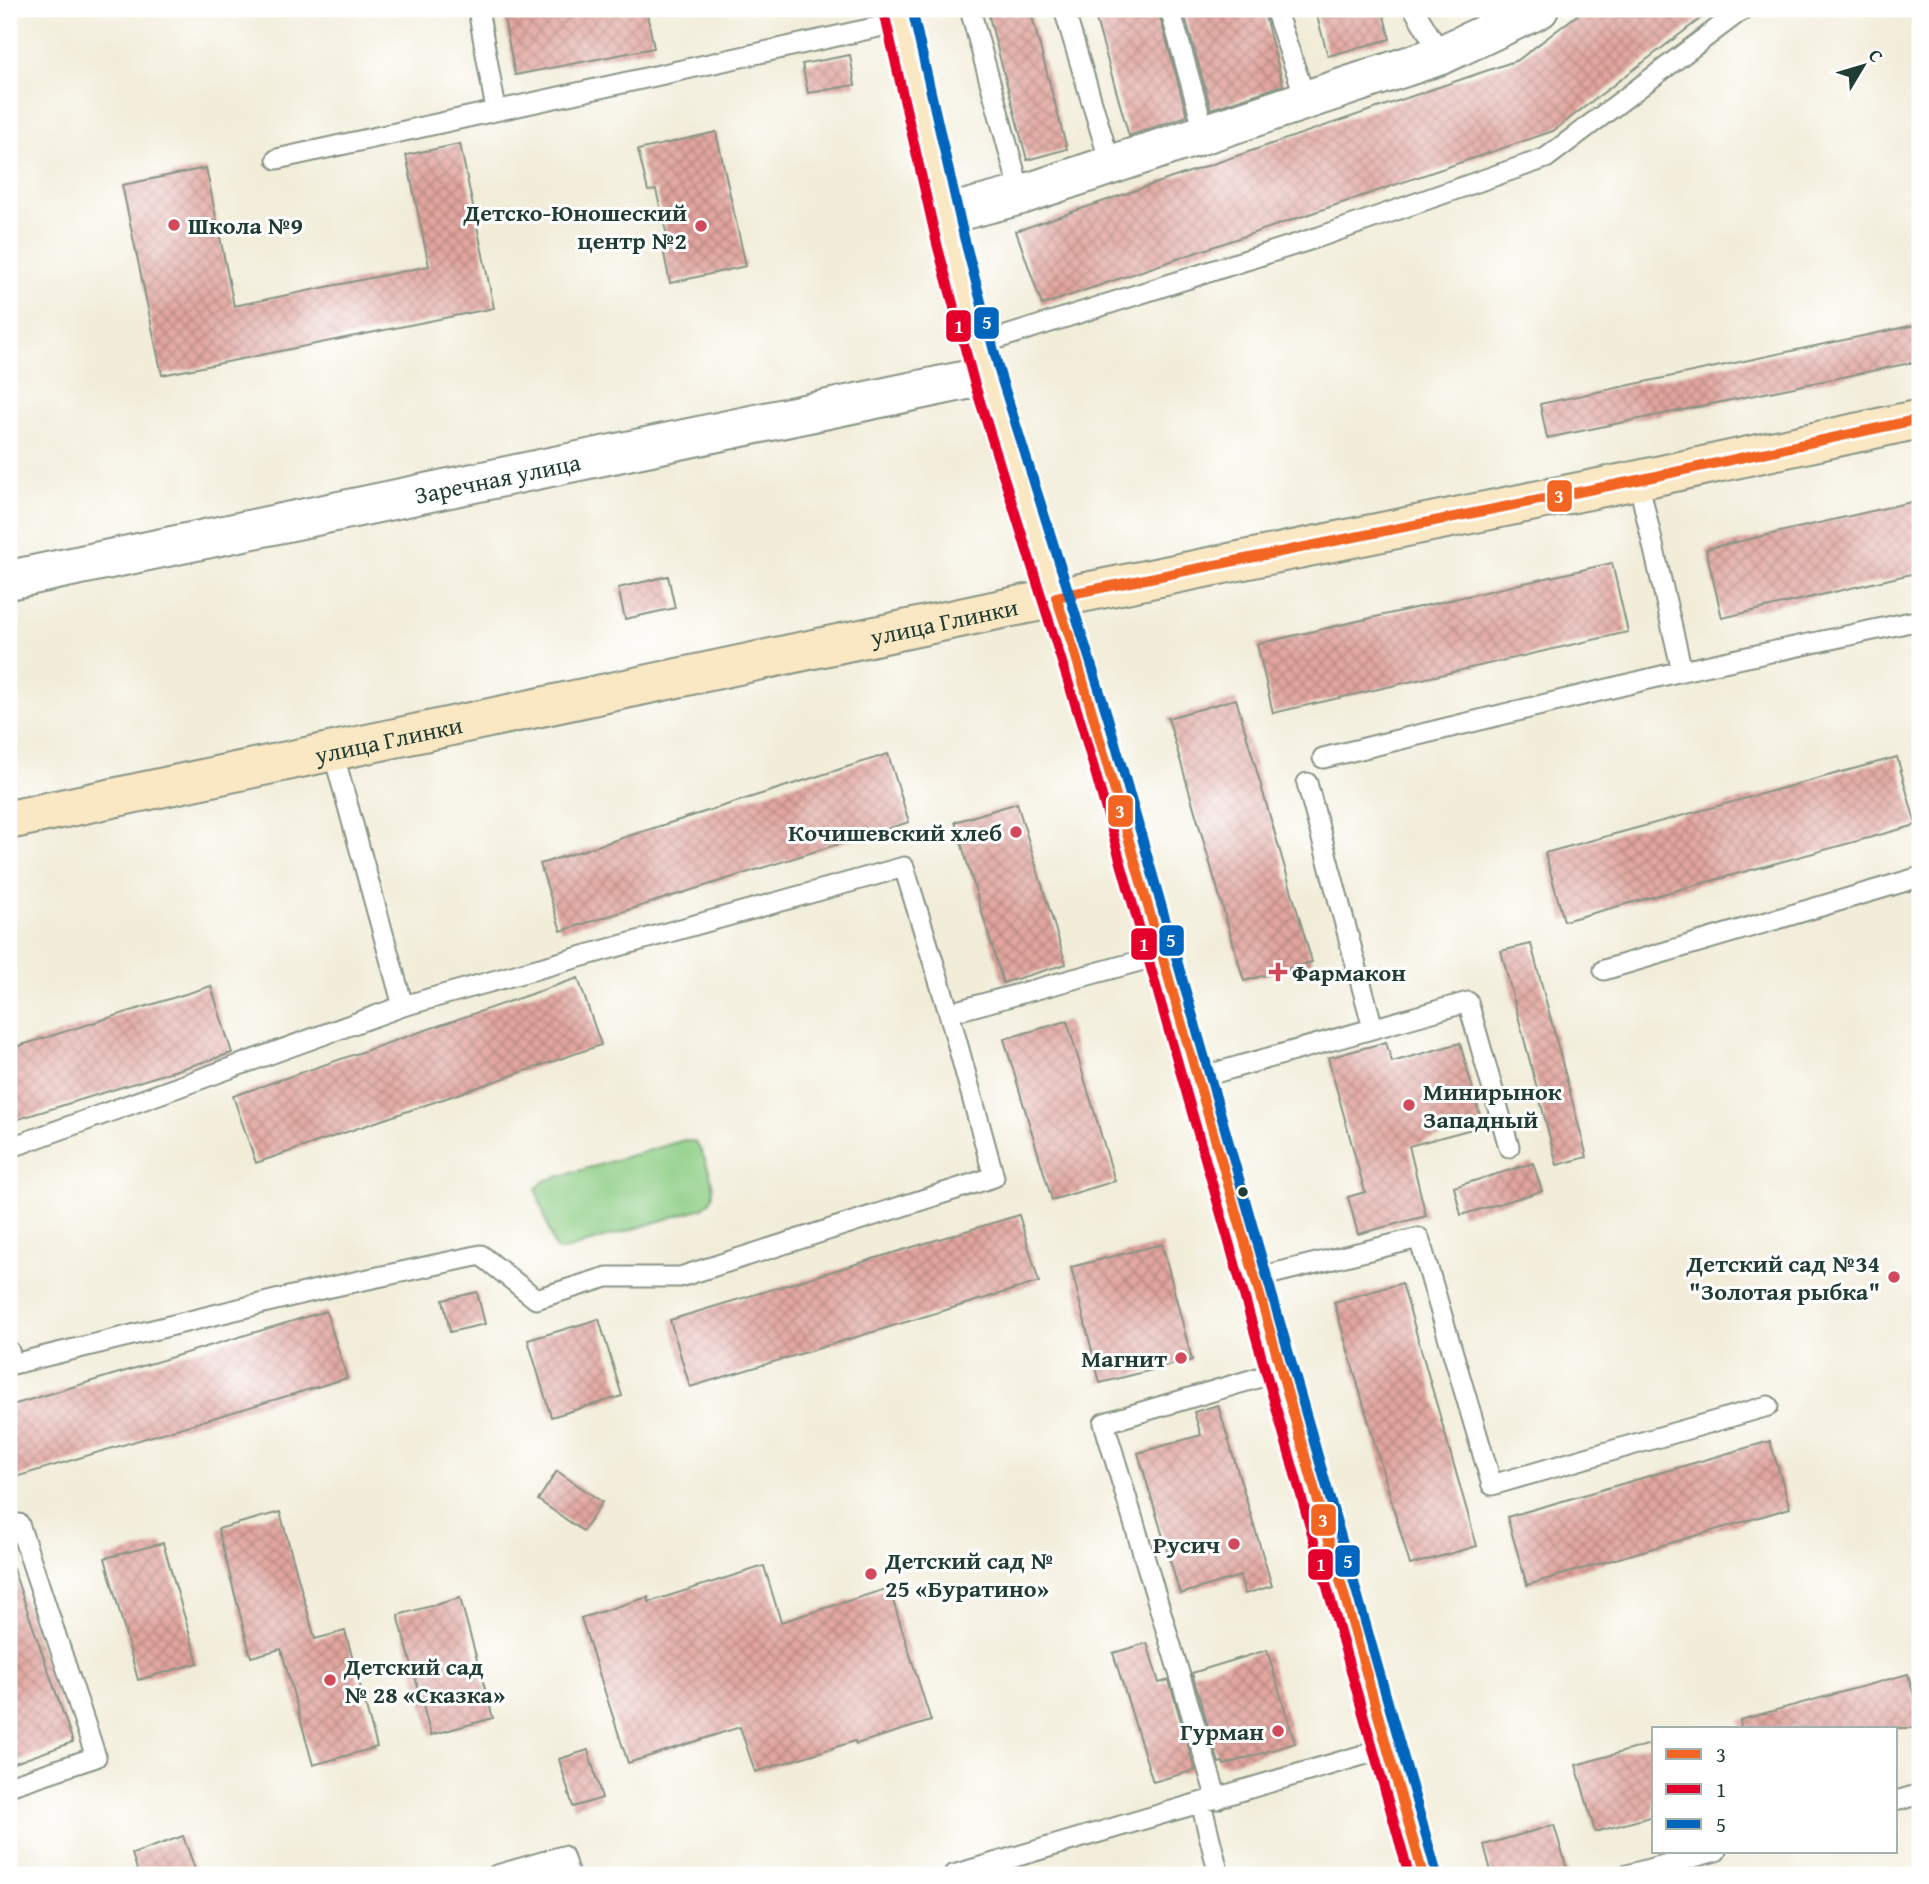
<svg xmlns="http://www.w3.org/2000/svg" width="1929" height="1884" viewBox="0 0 1929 1884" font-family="'Gentium Book Plus',serif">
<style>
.green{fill:#8dcd84;stroke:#56855c;stroke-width:2}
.building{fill:url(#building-cross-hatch)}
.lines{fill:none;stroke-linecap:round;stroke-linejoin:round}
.lane-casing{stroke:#889586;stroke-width:23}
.street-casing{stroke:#889586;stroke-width:42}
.secondary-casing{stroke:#889586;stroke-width:42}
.lane{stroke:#fff;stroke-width:19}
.street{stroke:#fff;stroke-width:38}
.secondary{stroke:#fae7c3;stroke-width:38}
.bus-1-casing{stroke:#fff;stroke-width:16}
.bus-2-casing{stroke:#fff;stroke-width:16}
.bus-3-casing{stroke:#fff;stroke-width:16}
.bus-1{stroke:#f26522;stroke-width:10}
.bus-2{stroke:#e4002b;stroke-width:10}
.bus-3{stroke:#0065bd;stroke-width:10}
.poi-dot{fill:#d1495b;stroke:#fff;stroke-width:2.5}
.bus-dot{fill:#1f3d34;stroke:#fff;stroke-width:2.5}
.labels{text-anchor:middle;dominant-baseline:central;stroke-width:6;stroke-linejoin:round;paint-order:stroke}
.poi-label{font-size:24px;font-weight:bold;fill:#1f3d34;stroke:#fff;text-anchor:end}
.street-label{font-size:24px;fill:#1f3d34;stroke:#fff}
.line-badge{stroke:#fff;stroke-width:2.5}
.badge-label{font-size:19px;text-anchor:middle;font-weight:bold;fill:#fff}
</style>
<defs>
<pattern id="building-cross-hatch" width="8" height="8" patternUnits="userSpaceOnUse" patternTransform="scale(1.75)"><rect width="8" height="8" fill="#e2a59f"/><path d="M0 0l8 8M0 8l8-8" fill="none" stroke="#b78882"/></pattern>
</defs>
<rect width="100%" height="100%" fill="#fff"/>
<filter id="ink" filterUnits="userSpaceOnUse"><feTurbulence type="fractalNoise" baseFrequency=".0143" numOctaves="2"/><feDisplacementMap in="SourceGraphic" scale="14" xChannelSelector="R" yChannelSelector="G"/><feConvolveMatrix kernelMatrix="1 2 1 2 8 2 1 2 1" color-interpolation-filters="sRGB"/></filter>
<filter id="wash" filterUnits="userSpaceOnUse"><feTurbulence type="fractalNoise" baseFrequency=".00686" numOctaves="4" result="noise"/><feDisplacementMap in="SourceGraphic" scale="28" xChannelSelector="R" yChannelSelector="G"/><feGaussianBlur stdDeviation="1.57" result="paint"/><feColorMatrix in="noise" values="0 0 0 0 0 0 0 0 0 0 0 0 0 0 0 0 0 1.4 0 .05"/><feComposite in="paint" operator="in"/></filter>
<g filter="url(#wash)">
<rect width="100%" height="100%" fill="#f2edd9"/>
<!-- green -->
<path class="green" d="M 684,1140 L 695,1142 C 703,1151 718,1188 711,1200 C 709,1203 705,1205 703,1208 L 568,1249 L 558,1251 L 554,1246 L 536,1189 L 544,1181 Z"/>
<g id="blocks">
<!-- building -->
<path class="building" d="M 551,9 L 646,9 L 654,48 L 515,75 L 504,18 Z
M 987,9 L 1030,9 L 1067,149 L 1027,160 Z
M 1093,9 L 1158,9 L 1187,116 L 1129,136 Z
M 1183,9 L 1263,9 L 1283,85 L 1211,109 Z
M 1315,9 L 1382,9 L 1390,39 L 1328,56 Z
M 1585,9 L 1713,9 L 1553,131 L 1042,305 L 1016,231 L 1518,60 Z
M 850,55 L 855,85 L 808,93 L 802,64 Z
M 716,132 L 746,266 L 670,283 L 663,249 L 670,248 L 656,190 L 648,191 L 638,150 Z
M 460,144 L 494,308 L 162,375 L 122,185 L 206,168 L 234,306 L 429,266 L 406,155 Z
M 1920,324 L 1920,361 L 1547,438 L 1540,404 Z
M 1920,500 L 1920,572 L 1722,618 L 1706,549 Z
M 1612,563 L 1628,632 L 1273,713 L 1257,644 Z
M 668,576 L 675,608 L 625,619 L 618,588 Z
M 1236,699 L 1312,962 L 1244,981 L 1168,718 Z
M 888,754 L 909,822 L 561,931 L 540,864 Z
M 1897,757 L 1916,825 L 1564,921 L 1545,853 Z
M 1017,803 L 1066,964 L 1003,983 L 955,822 Z
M 1531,944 L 1587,1157 L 1557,1165 L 1501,951 Z
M 578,978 L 601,1045 L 256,1163 L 233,1096 Z
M 211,986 L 232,1053 L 9,1122 L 9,1049 Z
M 1067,1021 L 1115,1181 L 1052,1200 L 1004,1039 Z
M 1386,1042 L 1392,1062 L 1460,1043 L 1483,1126 L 1409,1146 L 1426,1216 L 1358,1234 L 1348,1197 L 1365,1192 L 1328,1058 Z
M 1533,1163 L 1542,1191 L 1461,1215 L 1454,1187 Z
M 1019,1215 L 1039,1282 L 690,1387 L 670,1320 Z
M 1162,1244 L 1192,1360 L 1100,1383 L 1071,1267 Z
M 1402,1283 L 1477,1546 L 1410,1565 L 1334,1302 Z
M 477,1292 L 485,1324 L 450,1332 L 443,1300 Z
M 326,1311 L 347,1378 L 9,1479 L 9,1406 Z
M 599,1319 L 622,1396 L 551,1417 L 528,1340 Z
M 1218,1405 L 1272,1586 L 1245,1594 L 1240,1576 L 1180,1594 L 1138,1453 L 1201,1435 L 1194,1412 Z
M 1770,1441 L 1790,1508 L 1527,1585 L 1507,1517 Z
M 557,1471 L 602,1502 L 583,1531 L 538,1500 Z
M 280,1512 L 315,1639 L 345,1631 L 377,1747 L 313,1765 L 281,1649 L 251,1657 L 218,1529 Z
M 163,1543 L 198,1663 L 138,1680 L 105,1558 Z
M 764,1566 L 781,1622 L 889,1588 L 931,1721 L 856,1744 L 855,1741 L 755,1772 L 740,1727 L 628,1763 L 581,1618 L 648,1597 L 649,1602 Z
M 13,1569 L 73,1742 L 9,1765 L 9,1570 Z
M 460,1598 L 493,1718 L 431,1735 L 398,1615 Z
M 1147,1643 L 1159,1683 L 1169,1680 L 1195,1770 L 1153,1782 L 1113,1653 Z
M 1267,1650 L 1295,1743 L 1224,1765 L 1223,1762 L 1219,1763 L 1192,1673 Z
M 1908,1674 L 1920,1720 L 1920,1728 L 1741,1728 L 1740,1720 Z
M 1654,1743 L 1654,1816 L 1595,1832 L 1576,1765 Z
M 588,1750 L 602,1798 L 573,1807 L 559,1759 Z
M 1554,1825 L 1569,1875 L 1492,1875 L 1484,1845 Z
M 183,1836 L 195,1869 L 176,1875 L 139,1875 L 132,1854 Z"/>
</g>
</g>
<g filter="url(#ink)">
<use href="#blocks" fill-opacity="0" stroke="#889586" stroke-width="2"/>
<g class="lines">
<!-- lane casing -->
<g class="lane-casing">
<path id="lane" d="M 478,9 L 496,110
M 970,9 L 1021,195
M 1064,9 L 1111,166
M 1170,9 L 1205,134
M 1275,9 L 1306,100
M 1414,9 L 1441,55
M 277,159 L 901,22
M 978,345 L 1319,237 L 1546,158 L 1743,9
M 1638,480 L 1682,671
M 333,752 L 403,1006 L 904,867 L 949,1013 L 1162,955
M 1323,758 L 1682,671 L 1920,620
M 1307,783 L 1373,1028
M 1604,970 L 1920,877
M 1197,1078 L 1468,1002 L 1509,1147
M 9,1148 L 403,1006
M 1255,1278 L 1419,1238 L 1492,1485 L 1768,1406
M 9,1351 L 13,1364 L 317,1290 L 481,1255 L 536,1299 L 607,1277 L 680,1277 L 994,1177 L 949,1013
M 9,1527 L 19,1524 L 96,1757 L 9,1786
M 1217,1799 L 1104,1423 L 1281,1371
M 1896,1801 L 1920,1794
M 1201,1803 L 1219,1875
M 497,1875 L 563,1856 L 569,1875
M 953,1875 L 1387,1748
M 1627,1875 L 1716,1851"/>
</g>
<!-- street casing -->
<g class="street-casing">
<g id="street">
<path d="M 944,215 L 1021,195 L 1441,55 L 1539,9"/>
<path id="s1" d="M 9,580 L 986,376"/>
</g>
</g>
<!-- secondary casing -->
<g class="secondary-casing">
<g id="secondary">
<path d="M 898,9 C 925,132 952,257 987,378 C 1021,494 1061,607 1095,722 C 1205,1106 1315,1490 1423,1875"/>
<path id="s2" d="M 9,820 L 1002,609 L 1638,480 L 1920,419"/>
</g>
</g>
<!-- lane -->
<use href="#lane" class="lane"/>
<!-- street -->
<use href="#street" class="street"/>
<!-- secondary -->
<use href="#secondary" class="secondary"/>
<!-- bus-1 casing -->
<g class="bus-1-casing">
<path id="bus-1" d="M 1423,1875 L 1255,1278 L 1074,650 L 1056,597 L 1638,480 L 1920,419"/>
</g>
<!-- bus-2 casing -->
<g class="bus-2-casing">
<path id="bus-2" d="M 884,12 L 937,244 L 974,382 L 1082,726 L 1409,1875"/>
</g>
<!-- bus-3 casing -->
<g class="bus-3-casing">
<path id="bus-3" d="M 912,9 L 964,237 L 1000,374 L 1108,718 L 1436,1871"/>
</g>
<!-- bus-1 -->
<use href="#bus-1" class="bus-1"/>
<!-- bus-2 -->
<use href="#bus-2" class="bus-2"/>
<!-- bus-3 -->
<use href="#bus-3" class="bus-3"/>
</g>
</g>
<!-- markers -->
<g class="poi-dot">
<circle cx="174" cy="225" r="7"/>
<circle cx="701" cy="226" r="7"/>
<circle cx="1016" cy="832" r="7"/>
<path d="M1274.5 961.5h7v7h7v7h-7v7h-7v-7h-7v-7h7z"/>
<circle cx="1409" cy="1105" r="7"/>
<circle cx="1894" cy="1277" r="7"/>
<circle cx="1181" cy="1358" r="7"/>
<circle cx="1234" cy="1544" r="7"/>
<circle cx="871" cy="1574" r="7"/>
<circle cx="330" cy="1680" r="7"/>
<circle cx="1278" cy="1731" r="7"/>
</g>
<circle class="bus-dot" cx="1243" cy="1192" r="6"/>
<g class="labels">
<!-- poi labels -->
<g class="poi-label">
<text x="687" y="212">Детско-Юношеский<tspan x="687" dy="28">центр №2</tspan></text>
<text x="188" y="225" text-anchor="start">Школа №9</text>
<text x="1002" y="832">Кочишевский хлеб</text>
<text x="1292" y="972" text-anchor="start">Фармакон</text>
<text x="1423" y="1091" text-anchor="start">Минирынок<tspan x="1423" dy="28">Западный</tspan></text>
<text x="1880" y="1263">Детский сад №34<tspan x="1880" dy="28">"Золотая рыбка"</tspan></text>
<text x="1167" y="1358">Магнит</text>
<text x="1220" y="1544">Русич</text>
<text x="885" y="1560" text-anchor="start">Детский сад №<tspan x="885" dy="28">25 «Буратино»</tspan></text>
<text x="344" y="1666" text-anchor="start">Детский сад<tspan x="344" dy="28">№ 28 «Сказка»</tspan></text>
<text x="1264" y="1731">Гурман</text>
</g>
<!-- street labels -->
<g class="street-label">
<text stroke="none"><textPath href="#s1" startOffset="499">Заречная улица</textPath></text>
<text stroke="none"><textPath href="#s2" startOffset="956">улица Глинки</textPath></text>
<text stroke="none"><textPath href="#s2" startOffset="388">улица Глинки</textPath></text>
</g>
</g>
<g class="line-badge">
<rect x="973" y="306" width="27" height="34" rx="7" fill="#0065bd"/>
<rect x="945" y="309" width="27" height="34" rx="7" fill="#e4002b"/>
<rect x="1546" y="479" width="27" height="34" rx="7" fill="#f26522"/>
<rect x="1107" y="794" width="27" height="34" rx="7" fill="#f26522"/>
<rect x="1158" y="924" width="27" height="33" rx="7" fill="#0065bd"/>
<rect x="1130" y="927" width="28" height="34" rx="7" fill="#e4002b"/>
<rect x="1310" y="1503" width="27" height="34" rx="7" fill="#f26522"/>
<rect x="1334" y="1544" width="27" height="34" rx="7" fill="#0065bd"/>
<rect x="1307" y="1548" width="27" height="33" rx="7" fill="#e4002b"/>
</g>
<g class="badge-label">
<text x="987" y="329">5</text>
<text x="959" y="333">1</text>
<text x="1559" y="503">3</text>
<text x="1120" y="818">3</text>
<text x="1171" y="947">5</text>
<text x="1144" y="951">1</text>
<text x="1323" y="1527">3</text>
<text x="1348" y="1568">5</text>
<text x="1321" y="1571">1</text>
</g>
<!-- margin -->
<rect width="1929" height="1884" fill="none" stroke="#fff" stroke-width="35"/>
<!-- legend -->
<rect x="1652" y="1727" width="245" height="126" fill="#ffffff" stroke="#a5b1ae" stroke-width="2"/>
<rect x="1666" y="1749" width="35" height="10" fill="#f26522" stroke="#a5b1ae" stroke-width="2"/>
<text x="1716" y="1762" font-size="21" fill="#1f3d34">3</text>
<rect x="1666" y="1784" width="35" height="10" fill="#e4002b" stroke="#a5b1ae" stroke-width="2"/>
<text x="1716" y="1797" font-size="21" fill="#1f3d34">1</text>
<rect x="1666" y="1819" width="35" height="10" fill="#0065bd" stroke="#a5b1ae" stroke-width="2"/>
<text x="1716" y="1832" font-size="21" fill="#1f3d34">5</text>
<!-- north arrow -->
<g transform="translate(1863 66) rotate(52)" stroke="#ffffff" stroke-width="5" paint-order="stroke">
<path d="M0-5L12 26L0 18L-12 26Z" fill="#1f3d34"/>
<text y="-10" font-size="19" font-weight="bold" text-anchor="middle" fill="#1f3d34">С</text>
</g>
</svg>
